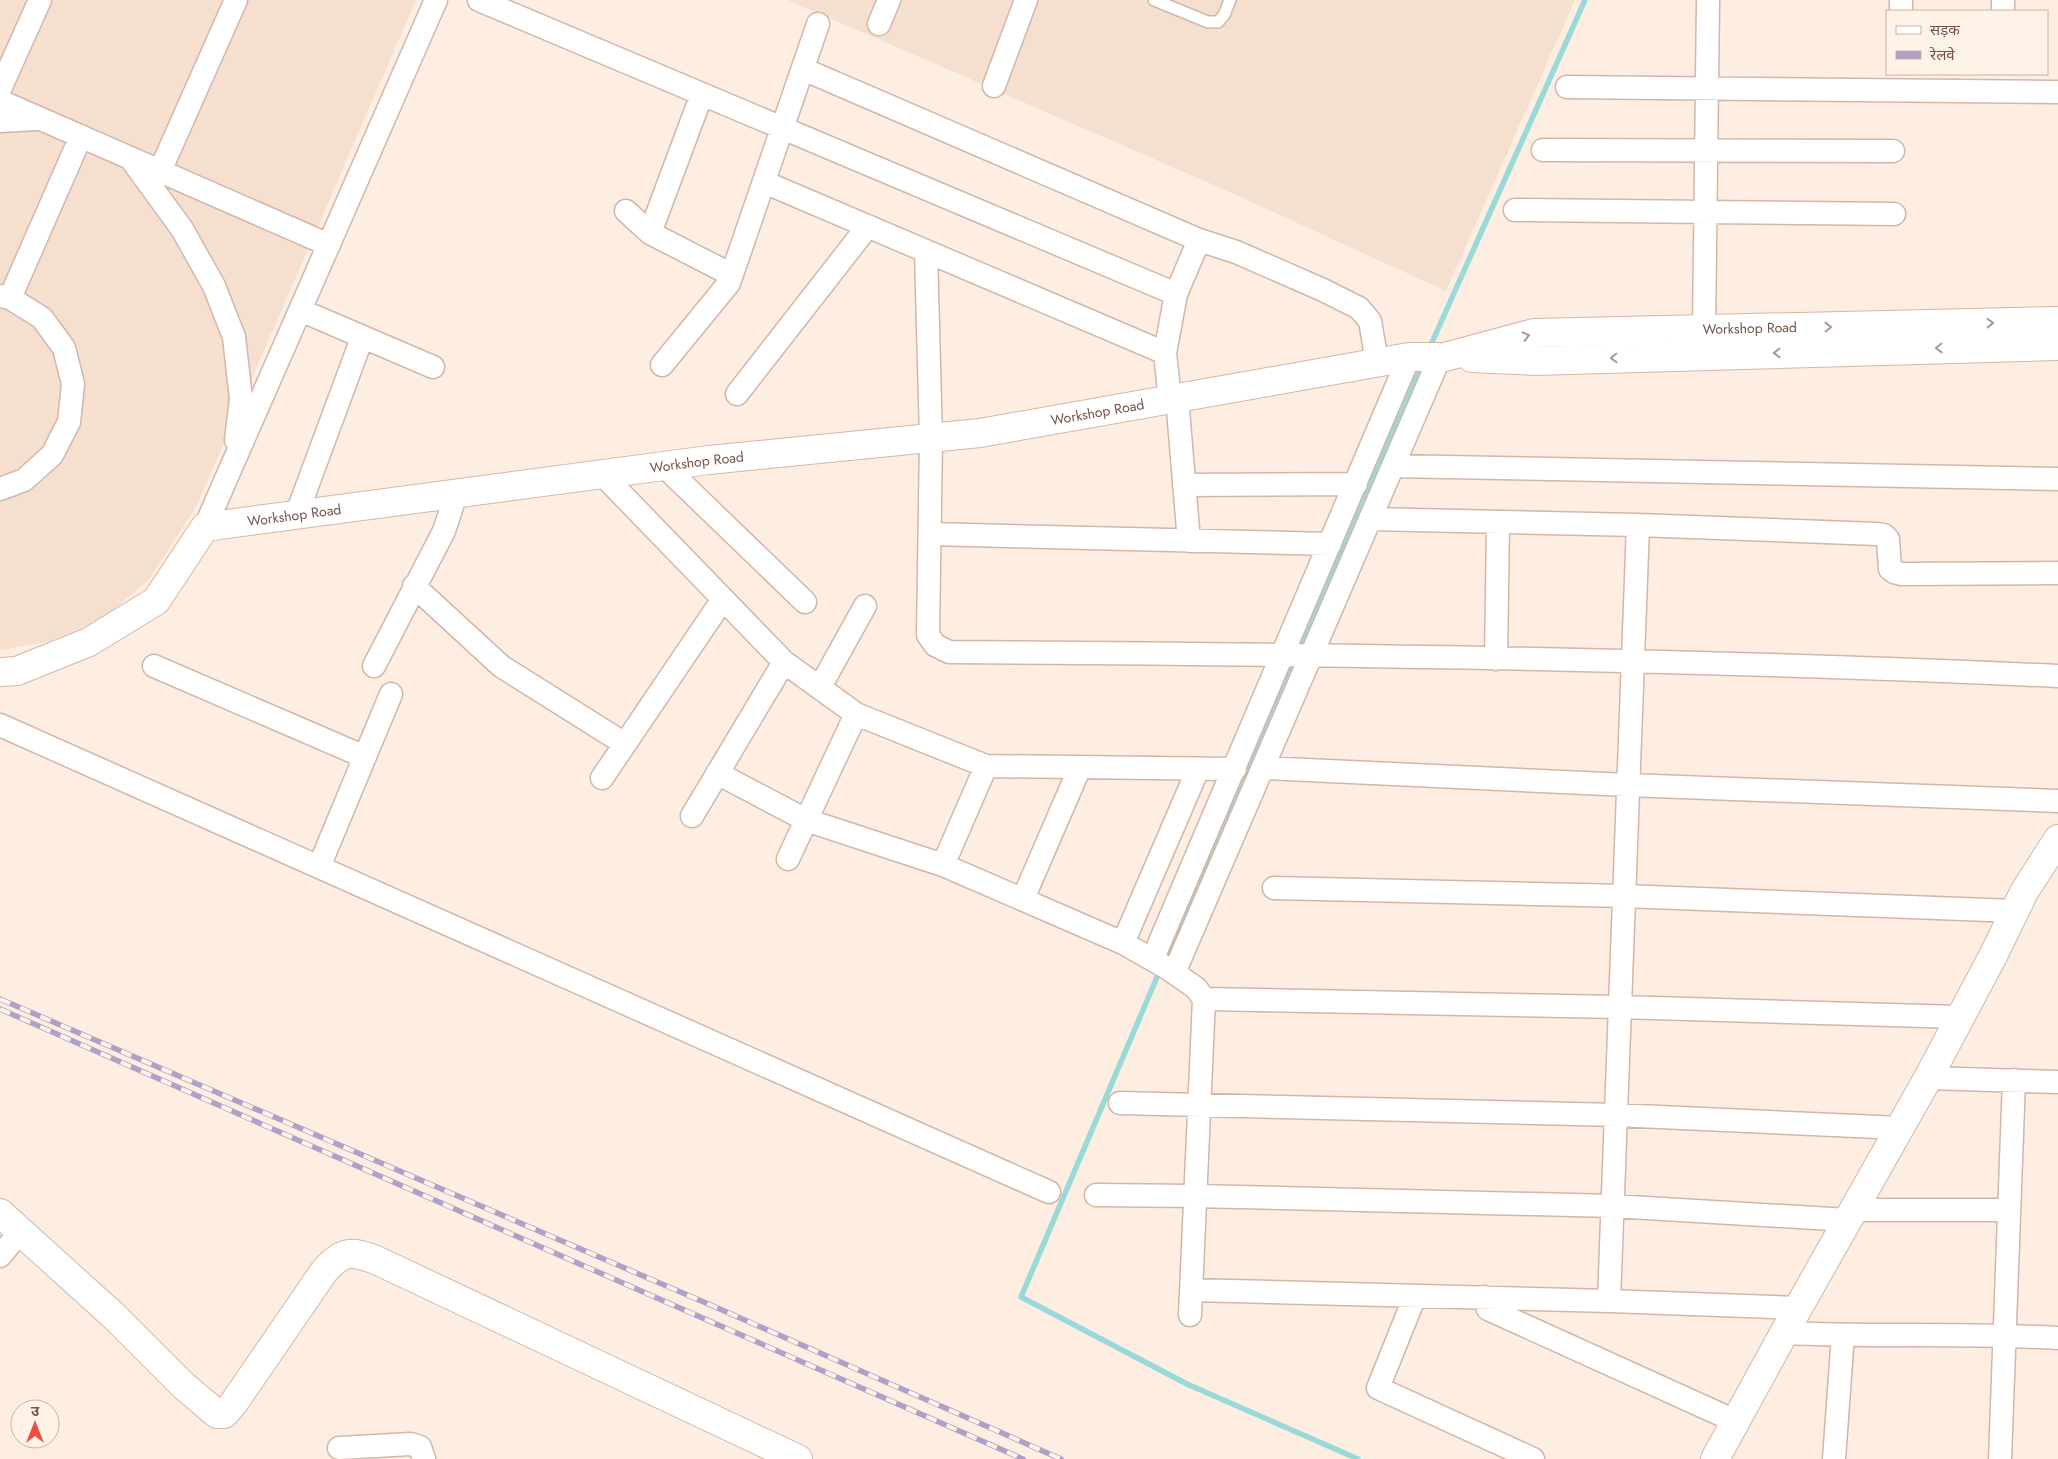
<svg xmlns="http://www.w3.org/2000/svg" width="2058" height="1459" viewBox="0 0 2058 1459" font-family="Jost,'Noto Sans Devanagari',sans-serif">
<style>
.residential{fill:#f5dfcf}
.lines{fill:none;stroke-linecap:round;stroke-linejoin:round}
.stream{stroke:#9ad9da;stroke-width:5.5}
.service-casing{stroke:#d1b6aa;stroke-width:14}
.minor-casing{stroke:#d1b6aa;stroke-width:25}
.tertiary-casing{stroke:#d1b6aa;stroke-width:30}
.secondary-casing{stroke:#d4b5a7;stroke-width:30}
.service{stroke:#fff;stroke-width:11}
.minor{stroke:#fff;stroke-width:22}
.tertiary{stroke:#fff;stroke-width:28}
.secondary{stroke:#fff;stroke-width:28}
.rail-casing{stroke:#afa0c7;stroke-width:5.5}
.rail{stroke:#fff3e8;stroke-width:4;stroke-dasharray:11;stroke-linecap:butt}
.oneway{stroke:#ad9791}
.labels{text-anchor:middle;dominant-baseline:central;stroke-width:4;stroke-linejoin:round;paint-order:stroke}
.street-label{font-size:14px;fill:#765147;stroke:#fff3e8}
</style>
<rect width="100%" height="100%" fill="#fdeee1"/>
<!-- residential -->
<path class="residential" d="M 0,0 L 416,0 L 197,505 L 150,578 L 102,620 L 47,642 L 0,650 Z
M 788,0 L 1575,0 L 1446,291 L 1223,189 Z"/>
<g class="lines">
<!-- stream -->
<path class="stream" d="M 1429,349 L 1585,0
M 1298,649 L 1422,365
M 1164,962 L 1293,660
M 1160,970 L 1021,1297 L 1187,1384 L 1358,1459"/>
<!-- service casing -->
<g class="service-casing">
<path id="service" d="M 1154,0 L 1208,22 L 1218,22 L 1224,15 L 1230,0"/>
</g>
<!-- minor casing -->
<g class="minor-casing">
<path id="minor" d="M 479,0 L 1176,294
M 1901,11 L 1901,0
M 2003,11 L 2003,0
M 879,24 L 889,0
M 803,69 L 1199,240
M 994,86 L 1026,0
M 1567,87 L 2058,92
M 0,89 L 40,0
M 0,101 L 329,245
M 0,121 L 36,119
M 1543,150 L 1893,151
M 131,159 L 182,229 L 214,286 L 234,337 L 241,399 L 236,440
M 160,171 L 236,0
M 764,182 L 1165,353
M 1515,210 L 1894,214
M 626,211 L 650,233 L 732,275
M 650,233 L 702,94
M 926,251 L 931,439 L 928,635 L 935,645 L 949,652 C 1319,654 1689,659 2058,676
M 0,296 L 10,298 L 42,318 L 64,348 L 73,384 L 69,422 L 52,455 L 24,480 L 0,489
M 10,298 L 81,136
M 300,310 L 433,367
M 1704,330 L 1708,0
M 662,365 L 729,283 L 818,24
M 737,394 L 868,226
M 1177,398 L 1189,541
M 1170,399 L 1165,353 L 1176,294 L 1199,240 L 1236,252 L 1323,290 L 1359,308 L 1370,321 L 1377,362
M 664,466 L 805,602
M 1393,466 L 2058,479
M 602,474 L 784,662 L 856,714 L 986,766
M 1184,485 L 1356,484
M 296,516 L 362,338
M 1370,519 L 1638,525 L 1877,534 L 1884,535 L 1888,539 L 1890,569 L 1894,572 L 1902,574 L 2058,573
M 205,527 L 436,0
M 931,534 L 1330,544
M 414,586 L 501,666 L 625,744
M 1496,659 L 1498,522
M 154,666 L 365,757
M 374,666 L 444,531 L 456,494
M 820,687 L 865,606
M 0,725 L 1049,1192
M 1264,768 L 1628,785 L 2058,801
M 717,773 L 806,820 L 943,865 L 1123,943 L 1167,968 L 1196,988 L 1204,999 L 1190,1315
M 602,778 L 723,599
M 692,816 L 784,662
M 788,859 L 856,714
M 943,865 L 986,766 L 1235,769
M 319,867 L 391,694
M 1274,888 L 1624,896 L 2015,911
M 1023,899 L 1080,767
M 1123,943 L 1198,769
M 1153,958 L 1409,357
M 1174,973 L 1440,357
M 1204,999 L 1620,1007 L 1960,1017
M 1928,1078 L 2058,1082
M 1120,1103 L 1616,1115 L 1900,1128
M 1096,1195 L 1196,1196 L 1613,1206 L 1848,1220
M 1854,1210 L 2009,1210
M 0,1256 L 21,1231
M 1192,1290 L 1609,1301 L 1799,1308
M 1415,1296 L 1378,1388 L 1533,1459
M 1484,1297 L 1488,1309 L 1735,1421
M 1609,1301 L 1638,525
M 1784,1333 C 1875,1337 1967,1333 2058,1338
M 339,1448 L 411,1444 L 420,1447 L 424,1459
M 1834,1459 L 1843,1335
M 2000,1459 L 2014,1080"/>
</g>
<!-- tertiary casing -->
<g class="tertiary-casing">
<path id="tertiary" d="M 0,1213 L 115,1317 L 184,1386 L 217,1414 L 224,1414 L 233,1404 L 325,1270 C 344,1250 351,1251 376,1260 L 798,1459
M 1715,1459 L 1784,1333 L 1928,1078 L 1993,956 L 2024,892 L 2058,839"/>
</g>
<!-- secondary casing -->
<g class="secondary-casing">
<g id="secondary">
<path id="s1" d="M 1445,357 L 1534,333 L 2058,321"/>
<path d="M 1472,358 L 1535,361 L 2058,346"/>
<path id="s2" d="M 0,672 L 17,671 L 89,642 L 156,601 L 205,527 L 709,460 L 980,433 L 1409,357 L 1437,357"/>
</g>
</g>
<!-- service -->
<use href="#service" class="service"/>
<!-- minor -->
<use href="#minor" class="minor"/>
<!-- tertiary -->
<use href="#tertiary" class="tertiary"/>
<!-- secondary -->
<use href="#secondary" class="secondary"/>
<!-- rail casing -->
<g class="rail-casing">
<path id="rail" d="M 0,999 L 713,1306 L 1061,1459
M 0,1009 L 1023,1459"/>
</g>
<!-- rail -->
<use href="#rail" class="rail"/>
</g>
<!-- one-way arrows -->
<defs><path id="oneway-chevron" d="M-2-3.5L2.5 0L-2 3.5" fill="none" stroke-width="1.6" stroke-linecap="round" stroke-linejoin="round" transform="scale(1.25)"/></defs>
<g class="oneway">
<use href="#oneway-chevron" transform="translate(1990 323) rotate(-2)"/>
<use href="#oneway-chevron" transform="translate(1828 327) rotate(-1)"/>
<use href="#oneway-chevron" transform="translate(1526 336) rotate(-14)"/>
<use href="#oneway-chevron" transform="translate(1939 348) rotate(179)"/>
<use href="#oneway-chevron" transform="translate(1777 353) rotate(178)"/>
<use href="#oneway-chevron" transform="translate(1614 358) rotate(178)"/>
</g>
<g class="labels">
<!-- street labels -->
<g class="street-label">
<text stroke="none"><textPath href="#s1" startOffset="308">Workshop Road</textPath></text>
<text stroke="none"><textPath href="#s2" startOffset="1162">Workshop Road</textPath></text>
<text stroke="none"><textPath href="#s2" startOffset="758">Workshop Road</textPath></text>
<text stroke="none"><textPath href="#s2" startOffset="352">Workshop Road</textPath></text>
</g>
</g>
<!-- legend -->
<rect x="1886" y="10" width="162" height="65" fill="#fff3e8" stroke="#c8b2a8"/>
<rect x="1896" y="26" width="25" height="8" fill="#ffffff" stroke="#c8b2a8"/>
<text x="1930" y="35" font-size="15" fill="#765147">सड़क</text>
<rect x="1896" y="51" width="25" height="8" fill="#afa0c7" stroke="#c8b2a8"/>
<text x="1930" y="60" font-size="15" fill="#765147">रेलवे</text>
<!-- north arrow -->
<g transform="translate(35 1424)"><circle r="24" fill="#fff3e8" stroke="#c8b2a8"/>
<path d="M0-4L9 19L0 12L-9 19Z" fill="#ef4d3f"/>
<text y="-8" font-size="14" font-weight="bold" text-anchor="middle" fill="#765147">उ</text>
</g>
</svg>
